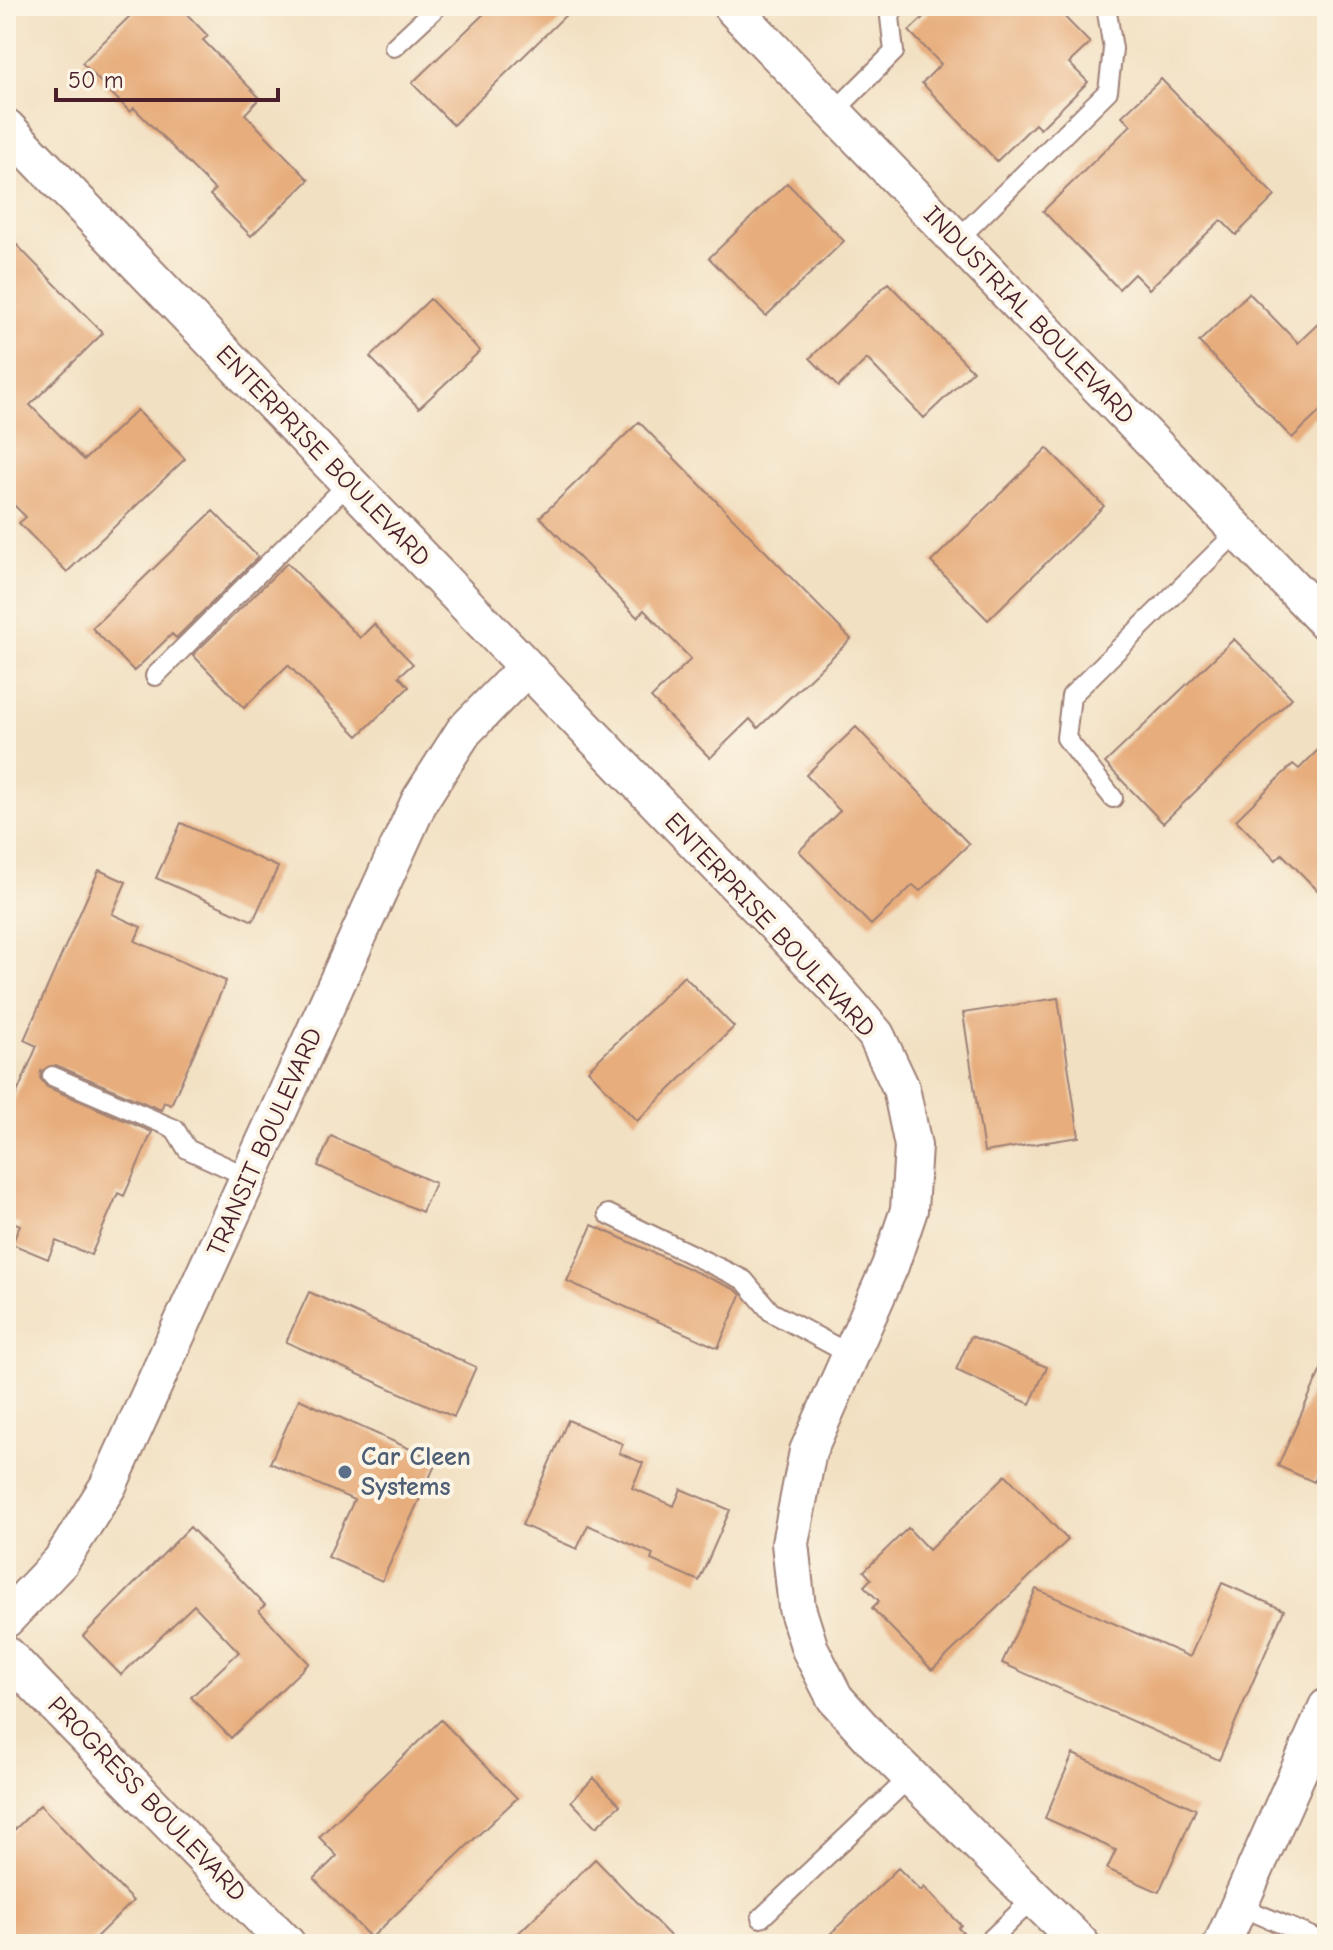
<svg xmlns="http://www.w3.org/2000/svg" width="1333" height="1950" viewBox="0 0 1333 1950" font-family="'Comic Neue',sans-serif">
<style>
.building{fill:#e7ad7d}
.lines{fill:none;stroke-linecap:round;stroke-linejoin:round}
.service-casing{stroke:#9e8076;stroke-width:22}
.minor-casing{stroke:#9e8076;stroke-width:40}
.service{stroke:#fff;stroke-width:18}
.minor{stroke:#fff;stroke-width:36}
.service-dot{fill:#5c6f8a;stroke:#fcf5e5;stroke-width:3}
.labels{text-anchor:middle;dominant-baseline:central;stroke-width:8;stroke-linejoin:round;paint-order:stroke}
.street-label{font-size:26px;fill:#4a1f2b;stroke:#fcf5e5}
.service-label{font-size:26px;font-weight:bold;fill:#4e5e75;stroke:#fcf5e5;text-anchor:start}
</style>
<rect width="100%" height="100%" fill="#fcf5e5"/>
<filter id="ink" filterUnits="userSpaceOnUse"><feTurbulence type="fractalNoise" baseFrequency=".0125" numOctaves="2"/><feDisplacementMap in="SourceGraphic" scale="16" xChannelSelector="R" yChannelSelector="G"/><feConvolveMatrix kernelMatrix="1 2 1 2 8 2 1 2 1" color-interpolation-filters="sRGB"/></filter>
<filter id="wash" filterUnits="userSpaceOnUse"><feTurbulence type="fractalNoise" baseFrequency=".006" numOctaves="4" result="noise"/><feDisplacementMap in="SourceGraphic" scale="32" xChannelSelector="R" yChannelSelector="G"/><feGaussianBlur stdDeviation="1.8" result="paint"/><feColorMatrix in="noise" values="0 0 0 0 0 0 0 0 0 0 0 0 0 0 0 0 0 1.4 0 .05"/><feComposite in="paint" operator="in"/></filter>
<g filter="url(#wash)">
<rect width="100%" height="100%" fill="#f2e0c2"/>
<g id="blocks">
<!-- building -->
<path class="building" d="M 140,6 L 179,6 L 208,36 L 203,40 L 260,98 L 245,114 L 309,180 L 251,236 L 210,195 L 215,190 L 134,108 L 130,112 L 82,63 Z
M 492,6 L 575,6 L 453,125 L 412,83 Z
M 935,6 L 1054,6 L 1090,43 L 1069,63 L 1088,82 L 1040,129 L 1035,124 L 997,161 L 922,83 L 941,64 L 909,31 Z
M 1161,79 L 1275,196 L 1236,235 L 1221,220 L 1149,289 L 1134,274 L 1119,289 L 1043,211 L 1131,125 L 1122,116 Z
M 787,183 L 844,241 L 766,316 L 709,258 Z
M 6,234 L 103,333 L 30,405 L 84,460 L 137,410 L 185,459 L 67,572 L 19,523 L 26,517 L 6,497 Z
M 888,283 L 973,371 L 924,418 L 867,359 L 838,387 L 810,358 Z
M 1249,293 L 1298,343 L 1327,315 L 1327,405 L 1292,438 L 1199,342 Z
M 430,299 L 480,351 L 419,408 L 370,357 Z
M 639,422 L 851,639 L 758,728 L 750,719 L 710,758 L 651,698 L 691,659 L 644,610 L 637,617 L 540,517 Z
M 1047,448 L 1104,506 L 988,620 L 931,562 Z
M 213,511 L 258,557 L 176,638 L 172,634 L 134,671 L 92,628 Z
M 287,563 L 360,638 L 374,624 L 413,664 L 399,676 L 409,687 L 358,736 L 288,665 L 244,708 L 193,655 Z
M 1234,639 L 1292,698 L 1163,823 L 1105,763 Z
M 856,727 L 969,844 L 920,891 L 913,885 L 871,925 L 799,851 L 840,811 L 806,775 Z
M 1327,741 L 1327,900 L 1282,854 L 1276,860 L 1236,820 L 1293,764 L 1299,769 Z
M 181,823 L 278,867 L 253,921 L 156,878 Z
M 99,870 L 126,882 L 112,914 L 141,927 L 135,941 L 226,981 L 171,1105 L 164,1102 L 161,1110 L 56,1065 L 41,1071 L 40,1078 L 47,1087 L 152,1132 L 124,1196 L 118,1193 L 91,1255 L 56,1241 L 48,1259 L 12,1244 L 20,1225 L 6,1219 L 6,1119 L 37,1046 L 24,1040 Z
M 684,976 L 734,1027 L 637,1121 L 588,1070 Z
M 1058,998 L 1079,1137 L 984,1152 L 963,1013 Z
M 331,1136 L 435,1183 L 422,1212 L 318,1166 Z
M 592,1225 L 736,1290 L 741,1295 L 718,1348 L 567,1281 Z
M 309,1292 L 476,1367 L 454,1417 L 286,1342 Z
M 971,1336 L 1047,1367 L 1030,1404 L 956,1370 Z
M 1327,1356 L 1327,1452 L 1314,1482 L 1278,1466 Z
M 299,1399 L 437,1461 L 382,1581 L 328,1557 L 354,1500 L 270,1463 Z
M 568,1420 L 623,1444 L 619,1453 L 643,1463 L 632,1488 L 674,1506 L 681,1489 L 730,1510 L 699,1581 L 651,1560 L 653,1554 L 588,1525 L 577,1549 L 522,1525 Z
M 1006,1475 L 1068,1540 L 932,1670 L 872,1608 L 879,1601 L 864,1586 L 871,1579 L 864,1571 L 908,1528 L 929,1550 Z
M 190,1527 L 265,1605 L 259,1611 L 309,1663 L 231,1738 L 191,1697 L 239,1652 L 194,1605 L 121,1675 L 83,1636 Z
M 1222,1583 L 1284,1610 L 1219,1760 L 1002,1663 L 1036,1589 L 1190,1657 Z
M 441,1720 L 517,1798 L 371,1938 L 314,1879 L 337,1856 L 319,1837 Z
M 1073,1754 L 1196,1809 L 1159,1892 L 1107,1869 L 1116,1850 L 1045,1818 Z
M 594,1778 L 620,1805 L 596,1827 L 571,1801 Z
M 40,1805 L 133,1901 L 89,1944 L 6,1944 L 6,1838 Z
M 595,1859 L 678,1944 L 507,1944 Z
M 898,1868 L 921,1891 L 924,1887 L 961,1925 L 958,1928 L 974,1944 L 820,1944 Z"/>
</g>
</g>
<g filter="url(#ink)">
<use href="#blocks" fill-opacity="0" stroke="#9e8076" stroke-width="2"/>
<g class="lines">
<!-- service casing -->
<g class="service-casing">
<path id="service" d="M 394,47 L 438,6
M 834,112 L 894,52 L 890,17 L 895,6
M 957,240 L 1108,91 L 1113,49 L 1106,6
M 155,676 L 349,483
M 1113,798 L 1066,738 L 1071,696 L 1238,531
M 52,1076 L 175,1129 L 187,1149 L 248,1177
M 608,1214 L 744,1280 L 771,1312 L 851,1355
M 1239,1906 L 1327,1943
M 761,1918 L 910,1777
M 986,1944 L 1034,1898"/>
</g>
<!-- minor casing -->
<g class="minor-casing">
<path id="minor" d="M 731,6 L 1327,623
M 6,127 L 833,985 L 876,1035 L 901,1088 L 913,1146 L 909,1210 L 890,1266 L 808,1451 L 790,1543 L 797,1608 L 810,1649 L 835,1698 L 874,1741 L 1081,1944
M 6,1619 L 61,1561 L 108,1486 L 420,800 L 464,731 L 526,668
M 6,1654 L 287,1944
M 1222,1944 L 1327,1707"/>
</g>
<!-- service -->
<use href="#service" class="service"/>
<!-- minor -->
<use href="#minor" class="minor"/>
</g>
</g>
<!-- markers -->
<circle class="service-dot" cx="345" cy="1472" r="8"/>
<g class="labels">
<!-- street labels -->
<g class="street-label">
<text transform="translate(1029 315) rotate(46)">INDUSTRIAL BOULEVARD</text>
<text transform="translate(323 456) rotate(46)">ENTERPRISE BOULEVARD</text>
<text transform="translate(770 925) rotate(47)">ENTERPRISE BOULEVARD</text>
<text transform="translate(265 1142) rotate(-66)">TRANSIT BOULEVARD</text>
<text transform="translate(147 1799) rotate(46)">PROGRESS BOULEVARD</text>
</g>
<!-- service labels -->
<g class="service-label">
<text x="361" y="1457">Car Cleen<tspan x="361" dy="30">Systems</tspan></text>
</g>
</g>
<!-- margin -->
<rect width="1333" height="1950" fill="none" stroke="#fcf5e5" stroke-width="32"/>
<!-- scale -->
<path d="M56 88v12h222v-12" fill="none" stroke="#4a1f2b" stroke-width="4"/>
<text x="68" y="88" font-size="24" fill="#4a1f2b" stroke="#fcf5e5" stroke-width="6" paint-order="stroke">50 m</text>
</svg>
